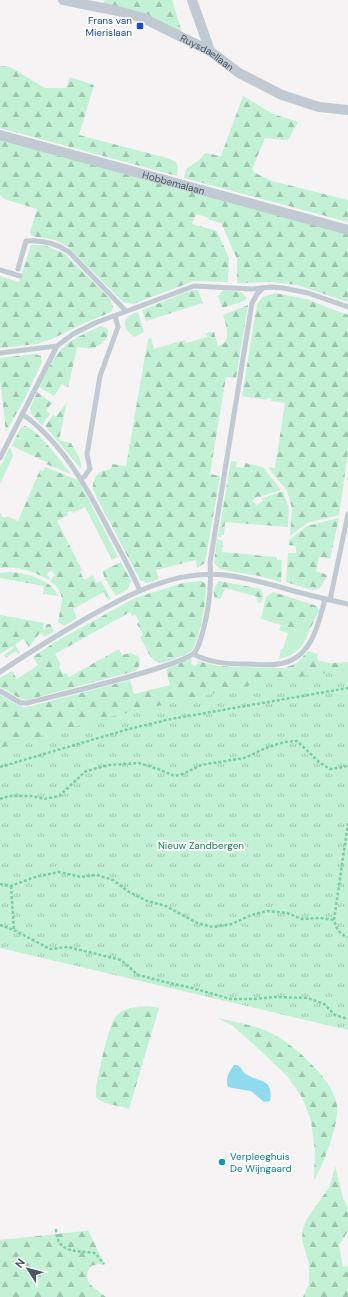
<svg xmlns="http://www.w3.org/2000/svg" width="348" height="1297" viewBox="0 0 348 1297" font-family="'DM Sans',sans-serif">
<style>
.grass{fill:#c3f1d5}
.forest{fill:url(#forest-firs)}
.park{fill:url(#park-tufts)}
.water{fill:#90daee}
.lines{fill:none;stroke-linecap:round;stroke-linejoin:round}
.path{stroke:#7ad0a6;stroke-width:2.5;stroke-dasharray:3 2;stroke-linecap:butt}
.service{stroke:#c1cad2;stroke-width:5}
.minor{stroke:#c1cad2;stroke-width:10}
.transit-dot{fill:#1a4fb4;stroke:#fff;stroke-width:1.5}
.culture-dot{fill:#0f9aa8;stroke:#fff;stroke-width:1.5}
.labels{text-anchor:middle;dominant-baseline:central;stroke-width:4;stroke-linejoin:round;paint-order:stroke}
.transit-label{font-size:10px;fill:#164399;stroke:#fff;text-anchor:end}
.street-label{font-size:10px;fill:#4a5661;stroke:#fff}
.park-label{font-size:10px;fill:#17864f;stroke:#fff}
.culture-label{font-size:10px;fill:#0d838f;stroke:#fff;text-anchor:start}
</style>
<defs>
<pattern id="forest-firs" width="22" height="20" patternUnits="userSpaceOnUse"><rect width="22" height="20" fill="#c3f1d5"/><path d="M5 1l3.5 6h-7zM16 11l3.5 6h-7z" fill="#a0c6b0"/></pattern>
<pattern id="park-tufts" width="24" height="20" patternUnits="userSpaceOnUse"><rect width="24" height="20" fill="#c3f1d5"/><path d="M3 7l-1-3M5 7V3M7 7l1-3M15 17l-1-3M17 17v-4M19 17l1-3" fill="none" stroke="#a0c6b0"/></pattern>
</defs>
<rect width="100%" height="100%" fill="#f5f3f3"/>
<!-- grass -->
<path class="grass" d="M 10,447 L 13,456 L 0,484 L 0,467 Z
M 91,504 L 118,557 L 112,560 L 85,507 Z
M 281,625 L 308,633 C 303,648 294,656 279,659 L 281,649 L 283,649 L 288,633 L 279,630 Z"/>
<!-- forest -->
<path class="forest" d="M 105,0 L 172,0 L 183,36 L 103,3 Z
M 0,66 L 10,67 L 45,88 L 66,88 L 70,77 L 94,85 L 79,135 L 167,158 L 176,162 L 178,168 L 177,176 L 0,128 Z
M 243,96 L 273,114 L 298,122 L 288,140 L 265,138 L 252,169 L 255,173 L 272,181 L 348,200 L 348,222 L 184,178 L 186,169 L 199,160 L 205,153 L 221,156 Z
M 0,138 L 348,234 L 348,302 L 297,285 L 272,282 L 237,283 L 237,259 L 221,223 L 209,220 L 209,218 L 196,214 L 192,224 L 217,231 L 229,258 L 228,282 L 194,281 L 133,304 L 123,302 L 67,246 L 55,240 L 32,236 L 30,233 L 37,209 L 4,199 L 0,195 Z
M 31,245 L 44,245 L 65,254 L 110,299 L 113,307 L 112,311 L 109,313 L 84,323 L 54,338 L 37,344 L 0,348 L 0,276 L 19,282 Z
M 192,290 L 198,290 L 203,303 L 146,321 L 142,310 Z
M 224,290 L 241,292 L 247,298 L 244,301 L 222,308 L 218,296 Z
M 275,293 L 306,299 L 348,315 L 348,452 L 339,515 L 307,523 L 290,536 L 292,508 L 287,491 L 268,467 L 275,468 L 285,403 L 271,401 L 271,398 L 267,398 L 267,400 L 242,396 L 257,304 L 263,297 Z
M 248,305 L 236,378 L 226,377 L 210,474 L 220,476 L 205,563 L 197,568 L 196,560 L 156,570 L 159,579 L 147,583 L 140,580 L 93,490 C 92,476 99,471 111,469 L 112,464 L 126,466 L 148,339 L 151,338 L 154,349 L 185,340 L 186,343 L 207,337 L 206,333 L 214,332 L 218,346 C 233,343 226,324 223,315 Z
M 138,312 L 144,332 L 134,337 C 121,327 122,317 138,312 Z
M 101,326 L 108,329 C 110,337 101,346 93,348 C 88,349 82,347 77,347 L 68,388 L 62,384 L 54,396 L 39,387 C 45,376 50,364 58,353 C 68,340 86,333 101,326 Z
M 35,354 L 41,356 L 42,362 L 26,396 L 6,432 L 0,378 L 0,358 Z
M 37,392 L 52,403 L 46,410 L 50,414 L 42,425 L 32,415 L 30,409 Z
M 67,402 L 59,440 L 71,443 C 75,451 83,460 81,469 L 45,426 L 53,415 L 56,417 Z
M 24,426 C 35,426 63,464 71,474 L 46,464 L 46,462 L 12,446 L 20,429 Z
M 231,461 L 237,462 L 236,467 L 244,468 L 245,463 L 263,467 L 281,490 L 259,497 L 258,496 L 252,501 L 257,505 L 263,501 L 261,499 L 283,491 L 289,509 L 288,527 L 225,522 L 224,535 L 221,535 L 221,537 L 218,537 Z
M 45,467 L 78,480 L 91,504 L 73,513 L 72,511 L 67,512 L 68,515 L 57,521 L 82,570 L 80,571 L 84,580 L 93,575 L 96,583 L 101,581 L 111,599 L 108,600 L 104,592 L 73,609 L 77,618 L 64,626 L 58,622 C 61,603 68,594 50,581 L 55,575 L 53,572 L 50,571 L 48,573 L 47,575 L 50,578 L 49,580 C 33,571 18,566 0,568 L 0,513 L 2,514 L 1,516 L 5,518 L 6,516 L 18,521 L 40,470 L 43,471 Z
M 339,518 L 330,559 L 319,557 L 316,571 L 325,574 L 327,576 L 320,588 L 312,590 L 286,582 L 288,553 L 296,553 L 296,546 L 289,545 L 289,540 L 307,526 Z
M 217,539 L 223,541 L 222,552 L 277,557 L 277,560 L 282,560 L 281,582 L 259,576 L 220,569 L 214,563 Z
M 121,562 L 131,581 L 128,589 L 116,596 L 104,577 L 103,571 Z
M 7,572 C 23,572 52,579 58,596 L 45,594 L 43,595 L 44,586 L 0,578 L 0,573 Z
M 201,581 L 205,583 C 209,592 199,640 193,649 C 189,655 178,657 171,660 C 166,662 160,665 154,660 C 148,655 144,644 140,637 L 143,635 L 137,624 L 139,622 L 136,615 L 132,616 L 130,612 L 55,654 L 61,665 L 59,667 L 63,674 L 66,673 L 69,677 L 119,649 L 122,655 L 130,653 L 138,656 C 141,662 140,667 135,671 L 27,700 L 21,699 L 0,687 L 0,678 L 12,671 L 17,679 L 38,665 L 33,657 L 55,642 L 135,598 L 183,583 Z
M 219,581 L 261,589 L 263,597 L 261,603 L 257,602 L 258,597 L 225,588 L 221,598 L 219,599 L 215,598 C 212,592 215,585 219,581 Z
M 273,592 L 317,606 L 319,611 L 308,633 L 261,619 L 266,597 Z
M 0,615 L 44,623 L 43,629 L 45,630 L 46,624 L 50,624 L 54,631 L 45,637 L 40,633 L 29,647 L 23,639 L 15,645 L 20,653 L 18,654 L 16,651 L 6,658 L 4,655 L 14,648 L 13,646 L 0,654 Z
M 308,651 L 318,654 L 317,660 L 329,663 L 348,662 L 348,686 L 0,765 L 0,695 L 24,708 L 130,680 L 134,694 L 170,685 L 166,669 L 190,659 L 192,659 L 191,664 L 196,666 L 198,661 L 217,666 L 270,668 L 285,668 L 297,663 Z
M 147,1006 L 159,1008 L 129,1109 C 118,1105 103,1105 96,1097 L 96,1088 C 99,1072 108,1023 118,1014 C 126,1007 138,1007 147,1006 Z
M 218,1018 C 235,1022 254,1025 271,1033 C 292,1043 334,1080 337,1105 C 339,1124 324,1164 314,1180 L 315,1150 L 311,1121 L 303,1099 L 288,1077 L 260,1050 L 233,1026 Z
M 335,1166 L 343,1198 L 348,1209 L 348,1231 L 339,1245 L 343,1267 L 348,1266 L 348,1297 L 303,1297 L 309,1284 L 309,1264 L 302,1240 L 303,1228 L 308,1217 L 330,1186 Z
M 88,1230 L 105,1265 L 99,1264 L 91,1266 C 80,1281 94,1288 106,1297 L 0,1297 L 0,1240 L 85,1231 Z"/>
<!-- park -->
<path class="park" d="M 348,670 L 348,1030 L 0,948 L 0,748 L 109,717 L 268,681 Z"/>
<!-- water -->
<path class="water" d="M 234,1065 L 237,1065 C 243,1068 241,1071 246,1074 C 259,1083 274,1078 270,1101 L 264,1102 L 251,1091 L 232,1088 L 228,1087 C 225,1078 229,1072 234,1065 Z"/>
<g class="lines">
<!-- path -->
<path class="path" d="M 0,767 L 129,729 L 171,719 L 348,688
M 0,799 L 9,796 L 32,796 L 44,799 L 59,796 L 86,771 L 109,765 L 139,763 L 158,769 L 175,776 L 183,774 L 201,765 L 244,758 L 266,748 L 284,742 L 297,741 L 319,762 L 330,769 L 344,767 L 348,765
M 348,823 L 334,920 C 336,928 340,935 348,937
M 0,884 L 11,886 L 35,877 L 59,872 L 81,877 L 97,875 L 113,880 L 129,892 L 147,901 L 166,906 L 197,923 L 213,927 L 232,924 L 251,915 L 267,911 L 287,913 L 302,919 L 320,918 L 334,920
M 11,886 L 14,930
M 0,925 L 14,930 L 50,949 L 68,947 L 121,960 L 138,975 L 165,982 L 192,988 L 231,999 L 255,999 L 275,997 L 308,998 L 324,1004 L 335,1015 L 348,1019
M 56,1229 C 57,1254 75,1250 95,1253 L 104,1264"/>
<!-- service -->
<path class="service" d="M 18,269 L 26,241 C 42,240 56,243 69,252 L 126,311
M 0,270 L 20,276
M 0,353 L 57,346 L 73,334 L 95,323 L 194,286 L 252,289 L 271,287 L 283,288 L 308,293 L 348,307
M 22,414 C 63,442 90,493 112,536 C 122,554 132,572 140,591
M 0,458 L 57,346
M 81,478 L 84,477 L 90,469 L 87,454 L 100,376 L 118,327 L 115,316
M 330,600 L 348,514
M 193,654 C 210,663 228,664 247,664 C 257,664 268,666 278,664 C 311,660 318,626 325,599
M 0,672 C 28,653 56,636 85,619 C 127,595 174,570 224,575 C 243,577 262,582 280,587 C 303,594 325,599 348,604
M 0,691 L 21,703 L 27,703 C 53,696 185,666 195,652 C 199,647 200,640 202,635 C 209,610 212,588 210,563 L 252,303 L 257,294 L 262,289"/>
<!-- minor -->
<g class="minor">
<path id="s1" d="M 63,0 L 118,11 L 143,18 L 210,51 L 239,73 L 282,95 L 319,107 L 348,110"/>
<path d="M 192,0 L 210,51"/>
<path id="s2" d="M 0,135 L 348,230"/>
</g>
</g>
<!-- markers -->
<rect class="transit-dot" x="136" y="22" width="8" height="8" rx="2"/>
<circle class="culture-dot" cx="222" cy="1162" r="4"/>
<g class="labels">
<!-- transit labels -->
<g class="transit-label">
<text x="132" y="20">Frans van<tspan x="132" dy="12">Mierislaan</tspan></text>
</g>
<!-- street labels -->
<g class="street-label">
<text stroke="none"><textPath href="#s1" startOffset="155">Ruysdaellaan</textPath></text>
<text stroke="none"><textPath href="#s2" startOffset="180">Hobbemalaan</textPath></text>
</g>
<!-- park labels -->
<g class="park-label">
<text x="201" y="845">Nieuw Zandbergen</text>
</g>
<!-- culture labels -->
<g class="culture-label">
<text x="230" y="1156">Verpleeghuis<tspan x="230" dy="12">De Wijngaard</tspan></text>
</g>
</g>
<!-- north arrow -->
<g transform="translate(28 1269) rotate(306)" stroke="#ffffff" stroke-width="3" paint-order="stroke">
<path d="M0-3L7 15L0 10L-7 15Z" fill="#4a5661"/>
<text y="-6" font-size="11" font-weight="bold" text-anchor="middle" fill="#4a5661">N</text>
</g>
</svg>
